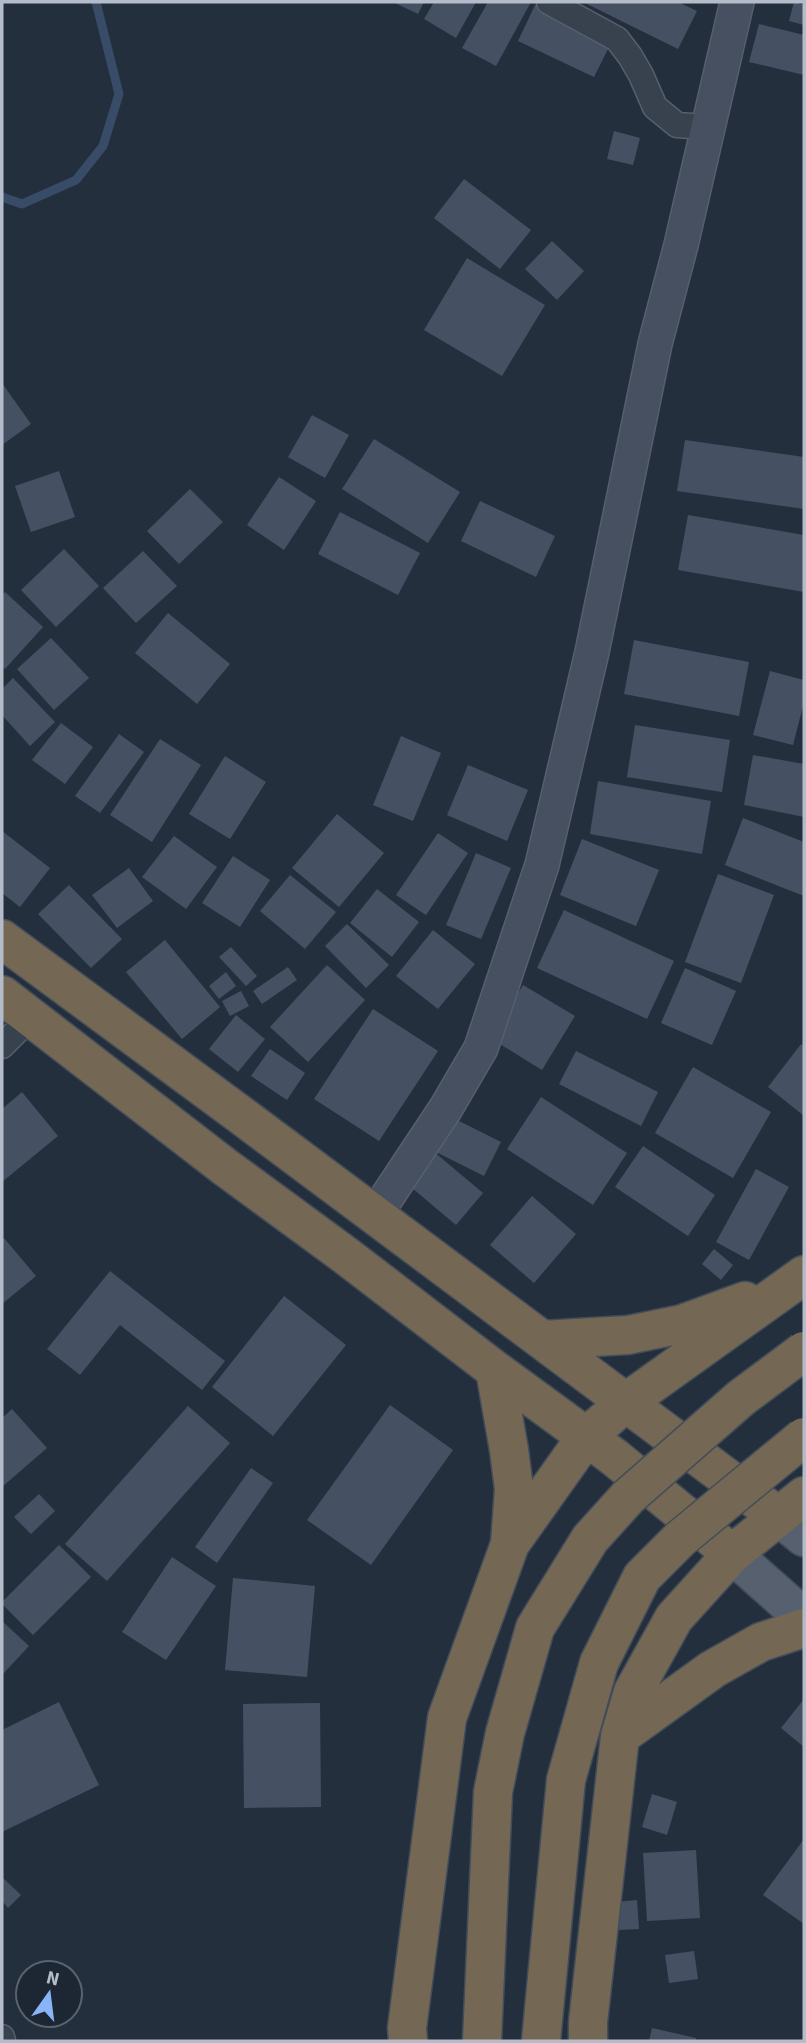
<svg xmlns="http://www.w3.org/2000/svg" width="806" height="2043" viewBox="0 0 806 2043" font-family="'Source Sans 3',sans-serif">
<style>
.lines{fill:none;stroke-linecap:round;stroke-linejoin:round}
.stream{stroke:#394c67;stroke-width:9}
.building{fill:#455162}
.street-casing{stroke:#565f6c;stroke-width:27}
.secondary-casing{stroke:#565f6c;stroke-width:36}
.primary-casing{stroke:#414a57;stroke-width:41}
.highway-casing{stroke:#434c59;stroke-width:41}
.street{stroke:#38414e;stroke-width:24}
.secondary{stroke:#465061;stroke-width:33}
.primary{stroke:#56606e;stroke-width:38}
.highway{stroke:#746855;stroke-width:38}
.highway-bridge-casing{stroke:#434c59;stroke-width:41;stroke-linecap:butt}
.highway-bridge{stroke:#746855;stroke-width:38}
</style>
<rect width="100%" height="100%" fill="#242f3e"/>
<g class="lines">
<!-- stream -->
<path class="stream" d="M 2,197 L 22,204 L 76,180 L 103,146 L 119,94 L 96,2"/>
</g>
<!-- building -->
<path class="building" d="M 393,2 L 424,2 L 418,14 Z
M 434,2 L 476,2 L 456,38 L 424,19 Z
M 488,2 L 531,2 L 496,66 L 462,48 Z
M 583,2 L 678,2 L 697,11 L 678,49 Z
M 794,2 L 804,5 L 804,25 L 789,21 Z
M 535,5 L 612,41 L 594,77 L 518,41 Z
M 759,24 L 804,35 L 804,75 L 749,62 Z
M 614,131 L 640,138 L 633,165 L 607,159 Z
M 464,179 L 531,230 L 500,269 L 434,218 Z
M 552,241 L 584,271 L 557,300 L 525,269 Z
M 467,258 L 545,305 L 502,376 L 424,330 Z
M 2,383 L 31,424 L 2,445 Z
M 312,415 L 349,435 L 325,478 L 288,457 Z
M 374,439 L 460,492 L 428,543 L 342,489 Z
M 685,440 L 804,457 L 804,509 L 677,491 Z
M 59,471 L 75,517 L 31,532 L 15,486 Z
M 279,477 L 316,501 L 284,550 L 247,525 Z
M 190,489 L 223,522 L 179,564 L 147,531 Z
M 480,501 L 555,536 L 536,577 L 461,541 Z
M 340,512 L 420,553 L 398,595 L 318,554 Z
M 688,515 L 804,535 L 804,592 L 678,570 Z
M 64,549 L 99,586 L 56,627 L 21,590 Z
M 143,551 L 177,586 L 136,623 L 103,588 Z
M 5,592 L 43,627 L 5,669 L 2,666 L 2,595 Z
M 168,613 L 230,664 L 197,704 L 135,653 Z
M 51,638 L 89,678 L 54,710 L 17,669 Z
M 634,640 L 749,662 L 739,716 L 624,694 Z
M 770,671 L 804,680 L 804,702 L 793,745 L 753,735 Z
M 13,678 L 55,722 L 30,746 L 2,715 L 2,689 Z
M 61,723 L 93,747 L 65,784 L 32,760 Z
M 635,725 L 730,740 L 722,792 L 627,777 Z
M 119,734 L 144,752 L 100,813 L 75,796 Z
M 401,736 L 441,753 L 413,821 L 373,805 Z
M 160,739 L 201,765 L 152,842 L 110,815 Z
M 753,755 L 804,764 L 804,817 L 744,805 Z
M 225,756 L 266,782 L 230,839 L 189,814 Z
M 468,765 L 528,790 L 507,841 L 447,815 Z
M 598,781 L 711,801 L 702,854 L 590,834 Z
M 337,814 L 384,853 L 339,907 L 292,868 Z
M 743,818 L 804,842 L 804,896 L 725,865 Z
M 2,831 L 50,868 L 20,907 L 2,893 Z
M 438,833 L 468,853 L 426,915 L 396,895 Z
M 174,836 L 217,867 L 186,909 L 142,877 Z
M 582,839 L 659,870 L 636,926 L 560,895 Z
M 476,853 L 511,868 L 481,939 L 446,925 Z
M 233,856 L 270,880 L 240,927 L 202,903 Z
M 129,868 L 153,901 L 117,928 L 92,895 Z
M 718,874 L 774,895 L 741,983 L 685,962 Z
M 290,875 L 336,912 L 305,949 L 260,911 Z
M 69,885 L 122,939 L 91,968 L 38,914 Z
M 377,889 L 419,922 L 392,957 L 350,923 Z
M 564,910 L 674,961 L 647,1019 L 537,968 Z
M 347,924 L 389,965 L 366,988 L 325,946 Z
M 433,930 L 475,964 L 438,1009 L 396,976 Z
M 165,940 L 220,1007 L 182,1039 L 126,972 Z
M 231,947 L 257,976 L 246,986 L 219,957 Z
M 327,965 L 365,1000 L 308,1062 L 270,1027 Z
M 288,967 L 297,980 L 262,1004 L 253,991 Z
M 685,968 L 736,991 L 712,1045 L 661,1023 Z
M 226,972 L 236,986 L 219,999 L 209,986 Z
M 523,985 L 575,1016 L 542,1070 L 490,1038 Z
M 241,991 L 249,1006 L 230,1016 L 222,1001 Z
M 373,1009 L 438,1051 L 379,1141 L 314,1099 Z
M 236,1015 L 265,1039 L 238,1072 L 209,1049 Z
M 801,1044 L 804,1047 L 804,1116 L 768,1087 Z
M 270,1049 L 305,1073 L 287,1100 L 251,1076 Z
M 576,1051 L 658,1092 L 641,1126 L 559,1084 Z
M 693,1067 L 771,1112 L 733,1178 L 655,1133 Z
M 22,1092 L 58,1136 L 2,1182 L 2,1109 Z
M 541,1097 L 627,1153 L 593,1205 L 507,1149 Z
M 451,1117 L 501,1142 L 484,1176 L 434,1151 Z
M 643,1146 L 715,1195 L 688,1236 L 615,1187 Z
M 433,1151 L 483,1193 L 456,1225 L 406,1183 Z
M 756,1169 L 789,1187 L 749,1260 L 716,1242 Z
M 532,1196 L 576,1234 L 534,1283 L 490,1245 Z
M 4,1238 L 36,1276 L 2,1304 L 2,1241 Z
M 714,1249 L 733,1265 L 721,1280 L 702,1264 Z
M 110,1271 L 225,1361 L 202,1390 L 120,1325 L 80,1375 L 47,1349 Z
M 284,1296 L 346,1345 L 273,1436 L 212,1387 Z
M 390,1405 L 453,1450 L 371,1565 L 307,1520 Z
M 188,1406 L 230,1443 L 107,1581 L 65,1544 Z
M 12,1409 L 47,1448 L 2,1487 L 2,1418 Z
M 251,1468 L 273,1483 L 217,1563 L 195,1547 Z
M 39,1494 L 55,1511 L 31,1534 L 14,1517 Z
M 59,1545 L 91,1577 L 33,1635 L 2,1604 L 2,1602 Z
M 172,1557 L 216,1586 L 166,1660 L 122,1632 Z
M 233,1578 L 315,1586 L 307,1677 L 225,1670 Z
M 2,1621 L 29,1646 L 2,1675 Z
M 804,1699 L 804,1747 L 781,1728 Z
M 59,1702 L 99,1785 L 2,1832 L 2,1730 Z
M 320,1703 L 321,1807 L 244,1808 L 243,1704 Z
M 652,1794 L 677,1802 L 667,1835 L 642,1827 Z
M 804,1839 L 804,1924 L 763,1895 Z
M 696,1850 L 700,1918 L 647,1921 L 643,1853 Z
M 2,1877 L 21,1895 L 8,1908 L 2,1901 Z
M 637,1900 L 639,1929 L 618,1930 L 616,1902 Z
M 694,1951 L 698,1979 L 669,1983 L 665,1955 Z
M 652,2028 L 696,2038 L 696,2041 L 649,2041 Z"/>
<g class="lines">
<!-- street casing -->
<g class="street-casing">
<path id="street" d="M 549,2 L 617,39 L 630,56 L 641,75 L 655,107 L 677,125 L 707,127
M 2,1046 L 31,1017
M 2,2037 L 3,2041"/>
</g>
<!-- secondary casing -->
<g class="secondary-casing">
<path id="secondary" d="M 375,1215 L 446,1108 L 481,1048 L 542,865 L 592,652 L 655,344 L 681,245 L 737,2"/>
</g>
<!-- primary casing -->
<g class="primary-casing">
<path id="primary" d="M 778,1516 L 804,1537
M 732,1554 L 804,1618"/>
</g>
<!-- highway casing -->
<g class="highway-casing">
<path id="highway" d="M 2,939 L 238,1113 L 778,1516
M 2,995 L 225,1167 L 345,1255 L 495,1370 L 614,1457 L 732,1554
M 542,1340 L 628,1335 L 682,1324 L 745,1301
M 495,1370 L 509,1450 L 514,1489 L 510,1544
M 620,1736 L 713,1669 L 761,1642 L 804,1628
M 408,2041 L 407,2028 L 447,1718 L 510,1544 L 586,1437 L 625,1403 L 804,1275
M 588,2041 L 588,2022 L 620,1736 L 633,1692 L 674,1618 L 732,1554 L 804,1496"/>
</g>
<!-- street -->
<use href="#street" class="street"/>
<!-- secondary -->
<use href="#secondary" class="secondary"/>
<!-- primary -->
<use href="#primary" class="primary"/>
<!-- highway -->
<use href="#highway" class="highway"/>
<!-- highway-bridge casing -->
<g class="highway-bridge-casing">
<path id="highway-bridge" d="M 482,2041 L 493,1792 L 505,1733 L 535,1628 L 590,1539 L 628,1497 L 741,1398 L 804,1351
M 541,2041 L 566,1780 L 599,1663 L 642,1577 L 680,1539 L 804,1437"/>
</g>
<!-- highway-bridge -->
<use href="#highway-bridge" class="highway-bridge"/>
</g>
<!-- border -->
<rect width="806" height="2043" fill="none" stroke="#b4bcc9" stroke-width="7"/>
<!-- north arrow -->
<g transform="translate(49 1994) rotate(14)"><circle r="33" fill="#1d2633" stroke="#59626f" stroke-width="2"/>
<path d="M0-5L12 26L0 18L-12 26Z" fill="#8ab4f8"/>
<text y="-10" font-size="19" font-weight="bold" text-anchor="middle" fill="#b4bcc9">N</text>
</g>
</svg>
